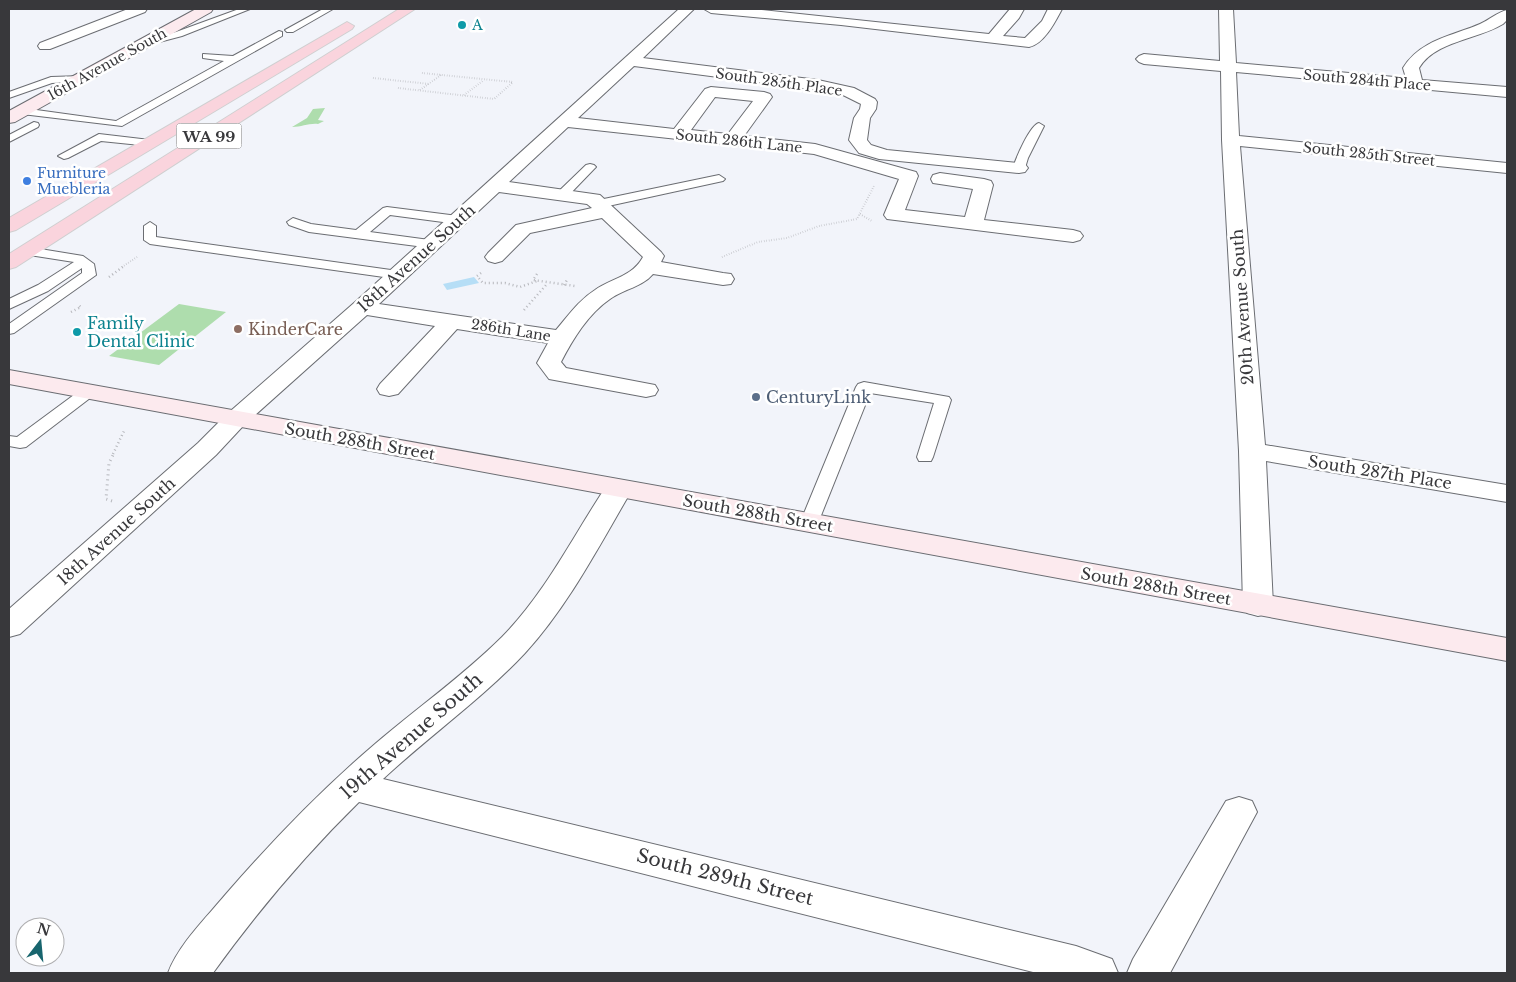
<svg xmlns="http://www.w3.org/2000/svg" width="1516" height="982" viewBox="0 0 1516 982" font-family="'Libre Baskerville',serif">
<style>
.green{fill:#aeddad}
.water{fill:#b6def6}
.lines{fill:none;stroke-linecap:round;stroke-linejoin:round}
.lane-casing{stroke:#6b6d72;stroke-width:2}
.street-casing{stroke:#6b6d72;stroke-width:2}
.secondary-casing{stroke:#6b6d72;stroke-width:2}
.primary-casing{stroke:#cfcfd0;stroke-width:2}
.path-far2{stroke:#b6b7bc;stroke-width:2;stroke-dasharray:0.5 2;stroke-linecap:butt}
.path-far1{stroke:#b6b7bc;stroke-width:2.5;stroke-dasharray:1 3;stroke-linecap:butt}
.path{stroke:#b6b7bc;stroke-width:3;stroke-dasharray:1 4;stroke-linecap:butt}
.lane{fill:#fff;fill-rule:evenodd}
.street{fill:#fff;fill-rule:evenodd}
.secondary{fill:#fceaee;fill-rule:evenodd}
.primary{fill:#fad4dd;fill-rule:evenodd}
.culture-dot{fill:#0f9aa8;stroke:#fff;stroke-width:2}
.shop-dot{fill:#3f7fe0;stroke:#fff;stroke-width:2}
.education-dot{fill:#8d6e63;stroke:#fff;stroke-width:2}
.service-dot{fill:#5c6f8a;stroke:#fff;stroke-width:2}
.labels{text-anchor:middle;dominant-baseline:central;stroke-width:5;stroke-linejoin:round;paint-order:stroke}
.far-culture-label{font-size:14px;fill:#0d838f;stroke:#fff;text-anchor:start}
.far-street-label{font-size:14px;fill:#38383b;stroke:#fff}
.far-shop-label{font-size:14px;fill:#366cbe;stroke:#fff;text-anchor:start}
.shield{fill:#fff;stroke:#747476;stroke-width:1}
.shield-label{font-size:15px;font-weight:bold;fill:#38383b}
.street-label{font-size:16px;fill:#38383b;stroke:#fff}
.culture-label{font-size:16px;fill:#0d838f;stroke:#fff;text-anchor:start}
.education-label{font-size:16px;fill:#785e54;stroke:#fff;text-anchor:start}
.service-label{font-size:16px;fill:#4e5e75;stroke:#fff;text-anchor:start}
.near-street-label{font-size:19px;fill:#38383b;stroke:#fff}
</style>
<rect width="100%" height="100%" fill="#f2f4fa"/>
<!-- green -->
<path class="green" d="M 325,108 L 318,120 L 324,121 L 318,124 C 309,123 302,127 292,127 L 307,118 L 313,109 Z
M 179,304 L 226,312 L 159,365 L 109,356 Z"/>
<!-- water -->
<path class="water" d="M 474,277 L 479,283 L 447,290 L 443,284 Z"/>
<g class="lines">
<!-- lane casing -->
<g class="lane-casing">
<path id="lane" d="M 239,9 L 250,9 L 182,36 L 144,46 L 139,43 L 176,32 Z
M 323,9 L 333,9 L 293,32 L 287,32 L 285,30 Z
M 279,31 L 282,32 L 282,36 L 122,126 L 22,114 L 17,111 L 22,108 L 116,121 L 224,61 L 203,58 L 203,54 L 233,56 Z
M 82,76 L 86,77 L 86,81 L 52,83 L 9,98 L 9,92 L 51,77 Z
M 34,122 L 38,123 L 39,125 L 38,127 L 9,142 L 9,135 Z
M 1039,123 L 1044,126 L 1028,158 L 1025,168 L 1019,171 L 1015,170 L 1013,168 C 1016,158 1030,125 1039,123 Z
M 99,134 L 150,140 L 156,143 L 150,146 L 101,141 L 68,158 L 64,159 L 58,156 Z
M 590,164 L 594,165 L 596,167 L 594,169 L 566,198 L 558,198 L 556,195 L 558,192 L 586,165 Z
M 719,175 L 725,179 L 723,181 L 599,208 L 593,204 L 599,200 Z
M 387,207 L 458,216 L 464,220 L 458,224 L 390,215 L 370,232 L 437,241 L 438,244 L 432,248 L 309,232 L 289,225 L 287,222 L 293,218 L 311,224 L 356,230 L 383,208 Z
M 150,222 L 156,226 L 156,237 L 398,271 L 405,275 L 398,279 L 150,244 L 144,240 L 144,226 Z
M 28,247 L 83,256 L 94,264 L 96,275 L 14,333 L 9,334 L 9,324 L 82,273 L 82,268 L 48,291 L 9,309 L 9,299 L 38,285 L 74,262 L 23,254 L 21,251 Z
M 864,382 L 949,397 L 951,400 L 933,457 L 931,461 L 919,461 L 917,457 L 934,403 L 870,393 L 818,523 L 815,527 L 809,529 L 803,527 L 800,523 L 856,387 L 858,384 Z
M 88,387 L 94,389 L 96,392 L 94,395 L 26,447 L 20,448 L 9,446 L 9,436 L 17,437 L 82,389 Z"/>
</g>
<!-- street casing -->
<g class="street-casing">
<path id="street" d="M 128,9 L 147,9 L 145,12 L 50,49 L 40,49 L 38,46 L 40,43 Z
M 679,9 L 694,9 L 643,58 L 818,80 L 854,88 L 875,99 L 877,102 L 876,109 L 870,118 L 867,140 L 871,145 L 887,150 L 1019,163 L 1025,164 L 1028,168 L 1025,172 L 1019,173 L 879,159 L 859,153 L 849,140 L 854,118 L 860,109 L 861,104 L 843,95 L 818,90 L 634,66 L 578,118 L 674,129 L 705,89 L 711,87 L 764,92 L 770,94 L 772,97 L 744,136 L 815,144 L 916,172 L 918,176 L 905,210 L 965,217 L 973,189 L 933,183 L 931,179 L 933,175 L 940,173 L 984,179 L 991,181 L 993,185 L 984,220 L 1073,230 L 1080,232 L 1083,236 L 1080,240 L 1073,242 L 887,219 L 884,215 L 899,179 L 814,154 L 568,127 L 509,182 L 600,195 L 661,252 L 664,256 L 661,262 L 723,273 L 731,274 L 734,279 L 731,284 L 723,285 L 653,274 C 642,287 624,289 610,299 C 588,314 573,339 561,362 L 566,368 L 655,385 L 658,390 L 655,395 L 646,397 L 549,379 L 537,363 L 548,343 L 457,329 L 398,394 L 389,396 L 380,394 L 377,389 L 380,384 L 435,326 L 367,315 L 244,425 L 216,455 L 20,634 L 9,637 L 9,609 L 198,443 L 226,415 L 354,303 ZM 715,97 L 753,101 L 728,134 L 691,130 ZM 499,192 L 587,204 L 592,208 L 516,225 L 488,253 L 485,257 L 488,261 L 495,263 L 502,261 L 530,233 L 602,218 L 643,257 C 632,277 612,278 595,290 C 579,300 568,316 556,330 L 379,304 Z
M 704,9 L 753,9 L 989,34 L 1010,9 L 1024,9 L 1019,18 L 1003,36 L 1025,38 L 1042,21 L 1048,9 L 1062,9 C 1055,22 1044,44 1029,47 L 841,25 L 711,13 Z
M 1219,9 L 1233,9 L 1236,63 L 1406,78 L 1403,68 C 1420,40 1452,36 1480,24 C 1489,20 1498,12 1507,10 L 1507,20 L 1503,24 C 1477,40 1435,41 1419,68 L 1422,80 L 1507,87 L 1507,97 L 1236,72 L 1239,136 L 1507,163 L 1507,173 L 1240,146 L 1265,445 L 1507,485 L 1507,502 L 1266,461 L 1273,605 L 1269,613 L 1258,616 L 1247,613 L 1243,605 L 1239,451 L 1222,140 L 1221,71 L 1144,64 L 1139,62 L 1136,59 L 1139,56 L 1144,54 L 1220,61 Z
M 619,480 L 629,482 L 633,488 C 600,544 569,605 525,653 C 482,699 429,736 383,779 L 1076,946 L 1112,959 L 1118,973 L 1037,973 L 359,802 C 305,855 257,912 213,973 L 168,973 C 179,944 206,918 226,894 C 272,841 321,790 375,744 C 417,708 463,676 502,637 C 547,591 574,534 609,482 Z
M 1239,797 L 1252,801 L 1257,812 L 1170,973 L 1127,973 L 1133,959 L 1226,801 Z"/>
</g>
<!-- secondary casing -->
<g class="secondary-casing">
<path id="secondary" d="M 196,9 L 213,9 L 211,12 L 15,122 L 9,123 L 9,111 Z
M 9,370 L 1507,638 L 1507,661 L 9,384 Z"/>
</g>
<!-- primary casing -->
<g class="primary-casing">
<path id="primary" d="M 399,9 L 415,9 L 16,267 L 9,269 L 9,254 Z
M 347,22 L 354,26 L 352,29 L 16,230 L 9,232 L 9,218 Z"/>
</g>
<!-- path-far2 -->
<path class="path-far2" d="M 422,73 L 513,82
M 373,78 L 429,84
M 398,88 L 494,99 L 513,82
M 420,90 L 441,75
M 464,95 L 484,80
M 860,214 L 872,221
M 722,257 L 758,242 L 787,238 L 819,226 L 857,219 L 874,186
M 122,267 L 137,257"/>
<!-- path-far1 -->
<path class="path-far1" d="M 481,273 L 477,276 L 483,283 L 505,283 L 520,287 L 537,281
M 537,274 L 533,280 L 575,286
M 109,277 L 124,266
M 564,285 L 567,280
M 524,310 L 547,284
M 71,312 L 81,307 L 78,305
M 113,454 L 124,431"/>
<!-- path -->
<path class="path" d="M 112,501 L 106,499 L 109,463 L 114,453"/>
<!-- lane -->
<use href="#lane" class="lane"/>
<!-- street -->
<use href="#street" class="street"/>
<!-- secondary -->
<use href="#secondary" class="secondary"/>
<!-- primary -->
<use href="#primary" class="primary"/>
</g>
<!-- markers -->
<g class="culture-dot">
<circle cx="462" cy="25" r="5"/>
<circle cx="77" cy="332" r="5"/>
</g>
<circle class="shop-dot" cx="27" cy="181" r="5"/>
<circle class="education-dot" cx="238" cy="329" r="5"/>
<circle class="service-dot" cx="756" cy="397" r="5"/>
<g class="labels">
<!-- far-culture labels -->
<g class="far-culture-label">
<text x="472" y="25">A</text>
</g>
<!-- far-street labels -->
<g class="far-street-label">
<text transform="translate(107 64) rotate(-29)">16th Avenue South</text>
<text transform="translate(1367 80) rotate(5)">South 284th Place</text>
<text transform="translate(779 82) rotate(8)">South 285th Place</text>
<text transform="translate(739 141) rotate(6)">South 286th Lane</text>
<text transform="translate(1369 154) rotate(6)">South 285th Street</text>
<text transform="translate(511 330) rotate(9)">286th Lane</text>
</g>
<!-- far-shop labels -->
<g class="far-shop-label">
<text x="37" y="173">Furniture<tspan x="37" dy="16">Muebleria</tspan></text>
</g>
<!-- shield labels -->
<rect class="shield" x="176.5" y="123.5" width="65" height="25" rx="4"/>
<g class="shield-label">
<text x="209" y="136">WA 99</text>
</g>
<!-- street labels -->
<g class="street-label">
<text transform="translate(416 258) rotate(-42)">18th Avenue South</text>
<text transform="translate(1242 307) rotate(-94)">20th Avenue South</text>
<text transform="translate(360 441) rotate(10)">South 288th Street</text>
<text transform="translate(1380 472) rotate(9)">South 287th Place</text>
<text transform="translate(758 513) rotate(10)">South 288th Street</text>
<text transform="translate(116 531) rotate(-42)">18th Avenue South</text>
<text transform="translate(1156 586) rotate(10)">South 288th Street</text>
</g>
<!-- culture labels -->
<g class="culture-label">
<text x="87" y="323">Family<tspan x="87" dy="18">Dental Clinic</tspan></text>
</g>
<!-- education labels -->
<g class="education-label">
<text x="248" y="329">KinderCare</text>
</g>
<!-- service labels -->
<g class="service-label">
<text x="766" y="397">CenturyLink</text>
</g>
<!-- near-street labels -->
<g class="near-street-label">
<text transform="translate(411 736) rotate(-41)">19th Avenue South</text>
<text transform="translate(725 877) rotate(14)">South 289th Street</text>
</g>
</g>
<!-- border -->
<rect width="1516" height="982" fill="none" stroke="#38383b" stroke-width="20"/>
<!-- north arrow -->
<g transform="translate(40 942) rotate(16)"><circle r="24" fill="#ffffff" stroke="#afafb1"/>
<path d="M0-4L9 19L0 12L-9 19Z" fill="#18656e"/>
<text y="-8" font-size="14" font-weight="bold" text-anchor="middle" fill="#38383b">N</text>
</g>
</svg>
